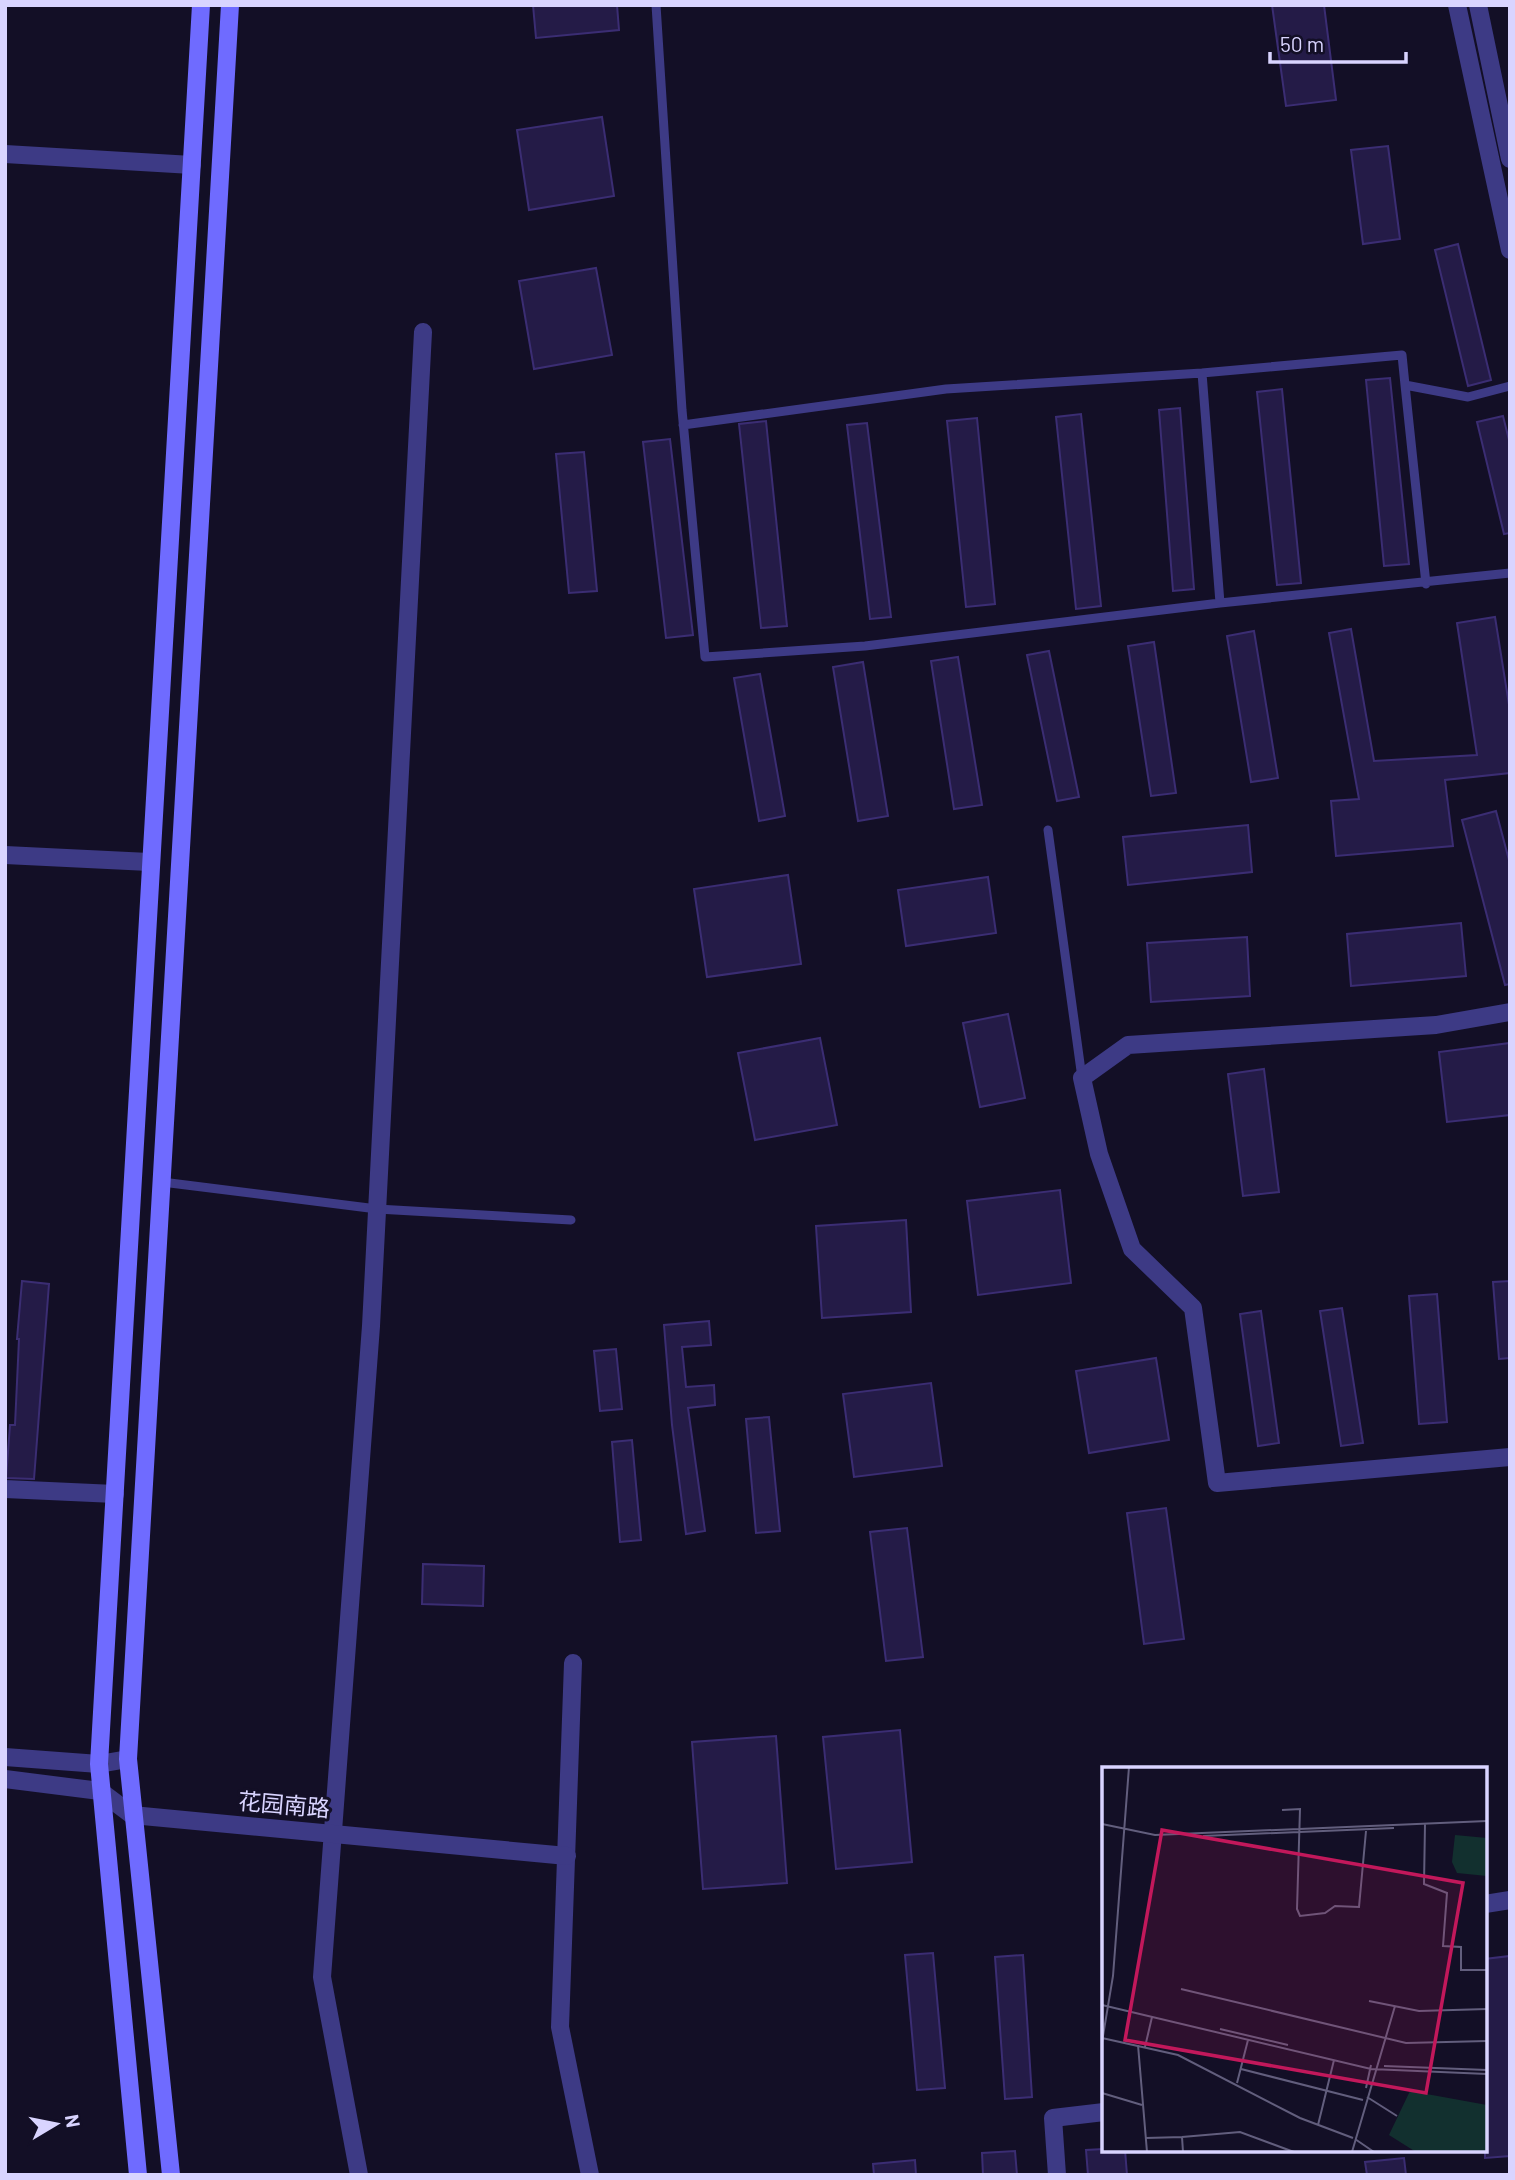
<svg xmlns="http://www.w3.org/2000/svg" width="1515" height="2180" viewBox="0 0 1515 2180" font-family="Barlow,'Noto Sans SC',sans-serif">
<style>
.building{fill:#241b47;stroke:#3b2d73;stroke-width:2}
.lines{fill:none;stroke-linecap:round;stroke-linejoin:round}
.service{stroke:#3d3a85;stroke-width:9}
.minor{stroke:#3d3a85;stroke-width:18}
.tertiary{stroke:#3d3a85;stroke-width:18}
.secondary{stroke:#6f6bff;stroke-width:18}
.labels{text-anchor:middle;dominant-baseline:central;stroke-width:6;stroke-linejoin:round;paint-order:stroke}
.street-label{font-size:23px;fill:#d9d4ff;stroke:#130f26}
.inset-road{fill:none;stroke:#625e7d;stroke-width:2}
.view{fill:#c2185b;fill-opacity:0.15;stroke:#c2185b;stroke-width:3.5}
.inset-edge{fill:none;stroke:#d9d4ff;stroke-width:3.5}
</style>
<rect width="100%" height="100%" fill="#130f26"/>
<!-- building -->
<path class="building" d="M 533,5 L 617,5 L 619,30 L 536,38 Z
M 1272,5 L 1324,5 L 1336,100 L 1286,106 Z
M 602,117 L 614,196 L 529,210 L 517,130 Z
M 1388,146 L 1400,239 L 1363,244 L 1351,150 Z
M 1458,244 L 1491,380 L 1468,386 L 1435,250 Z
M 596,268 L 612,355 L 534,369 L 519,281 Z
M 1390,378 L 1409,564 L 1384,566 L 1366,380 Z
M 1282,389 L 1301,583 L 1277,585 L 1257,392 Z
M 1180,408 L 1194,589 L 1173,591 L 1159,410 Z
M 1081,414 L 1101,606 L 1076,609 L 1056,417 Z
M 1503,416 L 1510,444 L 1510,533 L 1504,534 L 1477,422 Z
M 977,418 L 995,604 L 966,607 L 947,421 Z
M 766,421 L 787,626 L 761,628 L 739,424 Z
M 867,423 L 891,617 L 870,619 L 847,425 Z
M 670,439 L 693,635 L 666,638 L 643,442 Z
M 584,452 L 597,591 L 569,593 L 556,454 Z
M 1495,617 L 1510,711 L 1510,773 L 1445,780 L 1453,846 L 1336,856 L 1331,801 L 1359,799 L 1329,633 L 1351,629 L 1374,761 L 1477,755 L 1457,623 Z
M 1254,631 L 1278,778 L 1251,782 L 1227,636 Z
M 1154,642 L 1176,793 L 1151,796 L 1128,646 Z
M 1049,651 L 1079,797 L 1057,801 L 1027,655 Z
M 958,657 L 982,805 L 954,809 L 931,661 Z
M 863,662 L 888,816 L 858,821 L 833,667 Z
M 760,674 L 785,816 L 759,821 L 734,678 Z
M 1496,811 L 1510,864 L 1510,984 L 1505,985 L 1462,820 Z
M 1248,825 L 1252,872 L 1128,885 L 1123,837 Z
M 788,875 L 801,964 L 707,977 L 694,889 Z
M 988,877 L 996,933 L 906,946 L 898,890 Z
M 1461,923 L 1466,976 L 1351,986 L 1347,934 Z
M 1247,937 L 1250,996 L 1151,1002 L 1147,943 Z
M 1008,1014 L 1025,1098 L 980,1107 L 963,1023 Z
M 820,1038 L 837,1125 L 755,1140 L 738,1053 Z
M 1510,1043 L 1510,1115 L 1447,1122 L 1439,1052 Z
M 1264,1069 L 1279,1192 L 1243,1196 L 1228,1074 Z
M 1060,1190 L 1071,1283 L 978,1295 L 967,1201 Z
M 906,1220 L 911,1312 L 822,1318 L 816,1226 Z
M 22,1281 L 49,1284 L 34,1479 L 6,1478 L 10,1425 L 15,1425 L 19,1339 L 17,1339 Z
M 1510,1281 L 1510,1358 L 1499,1359 L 1493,1282 Z
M 1437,1294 L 1447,1422 L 1419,1424 L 1409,1296 Z
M 1342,1308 L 1363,1443 L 1341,1446 L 1320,1311 Z
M 1261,1311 L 1279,1443 L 1258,1446 L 1240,1314 Z
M 709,1321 L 711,1345 L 682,1347 L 686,1387 L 714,1385 L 715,1405 L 688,1408 L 705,1531 L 686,1534 L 672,1425 L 664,1325 Z
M 616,1349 L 622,1409 L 600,1411 L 594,1351 Z
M 1156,1358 L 1169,1440 L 1089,1453 L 1076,1371 Z
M 931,1383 L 942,1466 L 854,1477 L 843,1394 Z
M 769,1417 L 780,1531 L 756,1533 L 746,1419 Z
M 632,1440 L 641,1540 L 620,1542 L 612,1442 Z
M 1166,1508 L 1184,1639 L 1144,1644 L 1127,1513 Z
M 907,1528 L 923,1657 L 886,1661 L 870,1532 Z
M 423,1564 L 484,1566 L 483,1606 L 422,1604 Z
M 900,1730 L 912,1862 L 836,1869 L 823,1737 Z
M 776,1736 L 787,1883 L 703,1889 L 692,1742 Z
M 933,1953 L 945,2088 L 917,2090 L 905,1955 Z
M 1023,1955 L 1032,2097 L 1005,2099 L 995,1957 Z
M 1510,1956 L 1510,2156 L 1485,2158 L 1485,1959 Z
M 1104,2149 L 1125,2150 L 1127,2175 L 1088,2175 L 1086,2150 Z
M 1015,2151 L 1017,2175 L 983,2175 L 982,2153 Z
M 1404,2158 L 1406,2175 L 1367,2175 L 1365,2162 Z
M 915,2160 L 916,2175 L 874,2175 L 873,2164 Z"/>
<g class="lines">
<!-- service -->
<path class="service" d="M 656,5 L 682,410 L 705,657 L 865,646 L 1220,603 L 1510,573
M 1202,373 L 1220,603
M 1405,385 L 1426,584
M 683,425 L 946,389 L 1202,373 L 1402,355 L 1405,385 L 1468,397 L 1510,386
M 1048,830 L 1082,1078
M 162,1182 L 377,1209 L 571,1220"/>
<!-- minor -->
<path class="minor" d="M 5,154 L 192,165
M 5,855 L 149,862
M 1510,1012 L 1436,1025 L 1128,1045 L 1082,1078 L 1099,1154 L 1132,1249 L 1193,1308 L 1217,1483 L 1510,1457
M 5,1489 L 115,1494
M 573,1663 L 560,2027 L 590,2175
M 1485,1904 L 1510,1900
M 359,2175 L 322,1977 L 371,1326 L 423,332
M 1057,2175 L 1053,2118 L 1104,2112"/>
<!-- tertiary -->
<path class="tertiary" d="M 1457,5 L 1510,250
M 1478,5 L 1510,159
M 5,1757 L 99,1764 L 128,1759
M 5,1779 L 100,1791 L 132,1815 L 567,1856"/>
<!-- secondary -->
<path class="secondary" d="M 138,2175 L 99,1764 L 201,5
M 171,2175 L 128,1759 L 230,5"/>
</g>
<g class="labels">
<!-- street labels -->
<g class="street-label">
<text transform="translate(284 1804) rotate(5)">花园南路</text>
</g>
</g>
<!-- overview -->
<g transform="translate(1102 1767)">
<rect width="385" height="385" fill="#130f26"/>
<path d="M 353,68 L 385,71 L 385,109 L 355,106 L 350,95 ZM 308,324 L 385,338 L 385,385 L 314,385 L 287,368 Z" fill="#12302f"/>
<path class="inset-road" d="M 180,43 L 198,42 L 195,142 L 198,149 L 223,146 L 233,139 L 257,140 L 264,64M 0,57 L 53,68 L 385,54M 323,57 L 322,117 L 345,126 L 341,179 L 359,180 L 359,203 L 385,203M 101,69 L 292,61M 79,222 L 304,276 L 385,274M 267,234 L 317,244 L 385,242M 0,238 L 269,302 L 385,307M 118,262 L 186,278M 0,271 L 76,288 L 198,351 L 251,371M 0,275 L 11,209 L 27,0M 36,278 L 45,385M 43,280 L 50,250M 282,299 L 385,303M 139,302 L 261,333M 135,316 L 146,273M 264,321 L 269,298M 0,326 L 40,338M 265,330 L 295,349M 216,358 L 232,293M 80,370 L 138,365 L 192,385M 44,371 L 80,370 L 81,385M 253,372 L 272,385M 250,385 L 293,239"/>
<path class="view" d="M 60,63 L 361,116 L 324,326 L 23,273 Z"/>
<rect width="385" height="385" class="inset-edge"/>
</g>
<!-- border -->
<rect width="1515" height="2180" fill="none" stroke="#d9d4ff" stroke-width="14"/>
<!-- north arrow -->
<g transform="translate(56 2124) rotate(80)" stroke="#130f26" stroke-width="5" paint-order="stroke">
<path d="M0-5L12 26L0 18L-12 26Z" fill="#d9d4ff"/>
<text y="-10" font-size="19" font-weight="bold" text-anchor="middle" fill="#d9d4ff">N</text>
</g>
<!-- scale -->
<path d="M1270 52v10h136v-10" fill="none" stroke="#d9d4ff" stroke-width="3.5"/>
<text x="1280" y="52" font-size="21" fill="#d9d4ff" stroke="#130f26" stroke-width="5" paint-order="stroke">50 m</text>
</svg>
